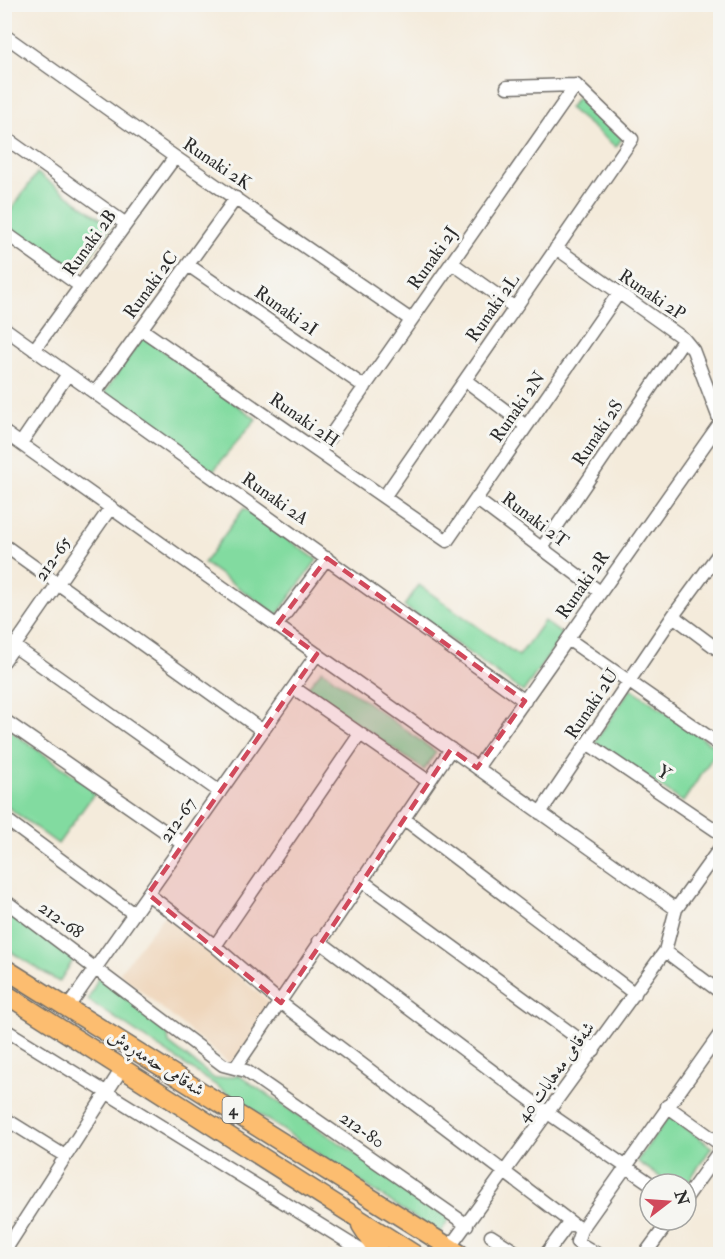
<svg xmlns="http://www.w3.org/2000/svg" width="725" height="1259" viewBox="0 0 725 1259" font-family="'IM FELL Double Pica',Amiri,serif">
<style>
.built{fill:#efd6bb}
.green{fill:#82dba0;stroke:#568366;stroke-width:1.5}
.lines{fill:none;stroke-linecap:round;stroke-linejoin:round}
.minor-casing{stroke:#716e69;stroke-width:15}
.highway-casing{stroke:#716e69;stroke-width:21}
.minor{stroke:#fff;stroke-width:12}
.highway{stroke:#fcbd6f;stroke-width:18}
.marked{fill:#d1495b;fill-opacity:0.2;stroke:#d1495b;stroke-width:4.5;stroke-dasharray:12 8;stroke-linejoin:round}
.labels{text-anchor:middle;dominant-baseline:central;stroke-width:6;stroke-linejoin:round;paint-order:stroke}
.shield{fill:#f6f6f2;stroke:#686867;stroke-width:1.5}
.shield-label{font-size:16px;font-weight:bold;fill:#2b2b2b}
.street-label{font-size:18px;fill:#2b2b2b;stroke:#f6f6f2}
</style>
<rect width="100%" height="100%" fill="#f6f6f2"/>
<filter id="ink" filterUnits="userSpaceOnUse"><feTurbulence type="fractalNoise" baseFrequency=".0167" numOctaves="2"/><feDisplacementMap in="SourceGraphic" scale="12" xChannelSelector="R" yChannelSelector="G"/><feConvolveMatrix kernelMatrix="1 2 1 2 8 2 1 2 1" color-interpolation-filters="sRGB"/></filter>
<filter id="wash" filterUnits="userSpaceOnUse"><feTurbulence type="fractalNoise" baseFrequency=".008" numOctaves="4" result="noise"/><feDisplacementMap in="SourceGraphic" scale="24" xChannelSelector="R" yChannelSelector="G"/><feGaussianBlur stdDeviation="1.35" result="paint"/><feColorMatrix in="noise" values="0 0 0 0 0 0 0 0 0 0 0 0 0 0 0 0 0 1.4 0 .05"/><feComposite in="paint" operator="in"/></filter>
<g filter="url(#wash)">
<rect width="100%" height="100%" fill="#f4ebdb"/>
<!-- built -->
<path class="built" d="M 165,914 L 275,1007 L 231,1065 L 119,973 Z"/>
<!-- green -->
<path class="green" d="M 578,97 L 623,137 L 616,147 L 569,108 Z
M 37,173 L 111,226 L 76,277 L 5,226 L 5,219 Z
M 143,336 L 256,419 L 213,471 L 104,393 Z
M 244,508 L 317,560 L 277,615 L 204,563 Z
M 419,585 L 519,656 L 544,621 L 563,635 L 523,692 L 404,606 Z
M 322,670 L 436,752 L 424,770 L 307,688 Z
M 631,688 L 718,749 L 683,802 L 595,742 Z
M 5,727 L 96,791 L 58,844 L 5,805 Z
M 4,910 L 74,959 L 59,982 L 5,948 Z
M 99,976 L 167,1029 L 169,1043 L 215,1079 L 238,1075 L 450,1217 L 441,1232 L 436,1232 L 88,1000 Z
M 669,1116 L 712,1147 L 686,1185 L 670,1184 L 637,1161 Z"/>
</g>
<g filter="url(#ink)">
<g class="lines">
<!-- minor casing -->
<g class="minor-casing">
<path id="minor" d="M 4,35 L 175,157 L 411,320
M 507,87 L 576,85
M 4,137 L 126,224
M 4,232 L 80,286
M 556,248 L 684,339 L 693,350 L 720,421
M 452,263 L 515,308
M 188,265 L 365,387
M 4,328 L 525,701
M 141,329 L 447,541 L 618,294
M 34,350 L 175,157
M 465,380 L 526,426
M 95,393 L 236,198
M 4,432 L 676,909
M 21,443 L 68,374
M 319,452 L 576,85
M 384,497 L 632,139 L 576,85
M 476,499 L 600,592
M 4,545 L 263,731
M 542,548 L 684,339
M 673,616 L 720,651
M 277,625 L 327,558
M 4,639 L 220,792
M 568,639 L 720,745
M 4,661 L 111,507
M 294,688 L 428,781
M 4,720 L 183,844
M 587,743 L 720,833
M 477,768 L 720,423
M 540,813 L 673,616 L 720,552
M 4,818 L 134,914
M 403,818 L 635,994
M 361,880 L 594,1050
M 148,894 L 215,946 L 281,1003 L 581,1230 L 720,1034
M 4,900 L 223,1065 L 246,1071 L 467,1225
M 319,941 L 548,1113 L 651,1184
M 215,946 L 360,734
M 665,951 L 720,992
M 68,1007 L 317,654
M 4,1029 L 367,1254
M 235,1068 L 451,749
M 667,1106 L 720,1144
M 4,1118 L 65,1156
M 686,1198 L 720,1150
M 581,1230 L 577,1242 L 597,1254
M 491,1236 L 519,1254
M 449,1248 L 665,951 L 676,909 L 720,848
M 4,1252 L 123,1067
M 546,1254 L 569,1223
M 645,1254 L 670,1220"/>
</g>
<!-- highway casing -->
<g class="highway-casing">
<path id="highway" d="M 4,968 L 460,1254
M 4,993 L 414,1254
M 361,1225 L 380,1254"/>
</g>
<!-- minor -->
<use href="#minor" class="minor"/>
<!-- highway -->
<use href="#highway" class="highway"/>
</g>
</g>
<!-- marked area -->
<path class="marked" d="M 327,558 L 525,701 L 477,768 L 451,749 L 281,1003 L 148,894 L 317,654 L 277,625 Z"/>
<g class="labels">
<!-- shield labels -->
<rect class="shield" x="222.5" y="1097" width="21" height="26" rx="4.5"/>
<g class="shield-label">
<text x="233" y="1110">4</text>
</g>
<!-- street labels -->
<g class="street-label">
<text transform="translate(217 164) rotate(34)">Runaki 2K</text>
<text transform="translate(90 243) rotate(-54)">Runaki 2B</text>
<text transform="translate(433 258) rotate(-55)">Runaki 2J</text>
<text transform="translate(151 285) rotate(-54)">Runaki 2C</text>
<text transform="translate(652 295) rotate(34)">Runaki 2P</text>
<text transform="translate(493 308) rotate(-55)">Runaki 2L</text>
<text transform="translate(286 311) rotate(35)">Runaki 2I</text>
<text transform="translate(518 407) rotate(-55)">Runaki 2N</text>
<text transform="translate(304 420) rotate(35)">Runaki 2H</text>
<text transform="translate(598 433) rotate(-56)">Runaki 2S</text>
<text transform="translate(275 499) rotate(35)">Runaki 2A</text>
<text transform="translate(535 520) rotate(37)">Runaki 2T</text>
<text transform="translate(53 559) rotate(-55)">212-65</text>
<text transform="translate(583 585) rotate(-55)">Runaki 2R</text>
<text transform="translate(592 704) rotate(-56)">Runaki 2U</text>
<text transform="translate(664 773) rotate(34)">Y</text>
<text transform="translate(178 820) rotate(-55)">212-67</text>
<text transform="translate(61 920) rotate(36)">212-68</text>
<text transform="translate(156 1063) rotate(32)">شەقامی حەمەڕەش</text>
<text transform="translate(556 1072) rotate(-54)">شەقامی مەهابات 40</text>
<text transform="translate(362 1130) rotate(35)">212-80</text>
</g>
</g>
<!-- margin -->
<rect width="725" height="1259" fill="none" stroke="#f6f6f2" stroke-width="24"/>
<!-- north arrow -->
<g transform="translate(668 1202) rotate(73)"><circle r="28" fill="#f6f6f2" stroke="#a5a5a2" stroke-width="1.5"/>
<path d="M0-4.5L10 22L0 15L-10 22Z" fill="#d1495b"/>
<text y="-9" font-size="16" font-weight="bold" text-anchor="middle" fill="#2b2b2b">N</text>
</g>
</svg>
